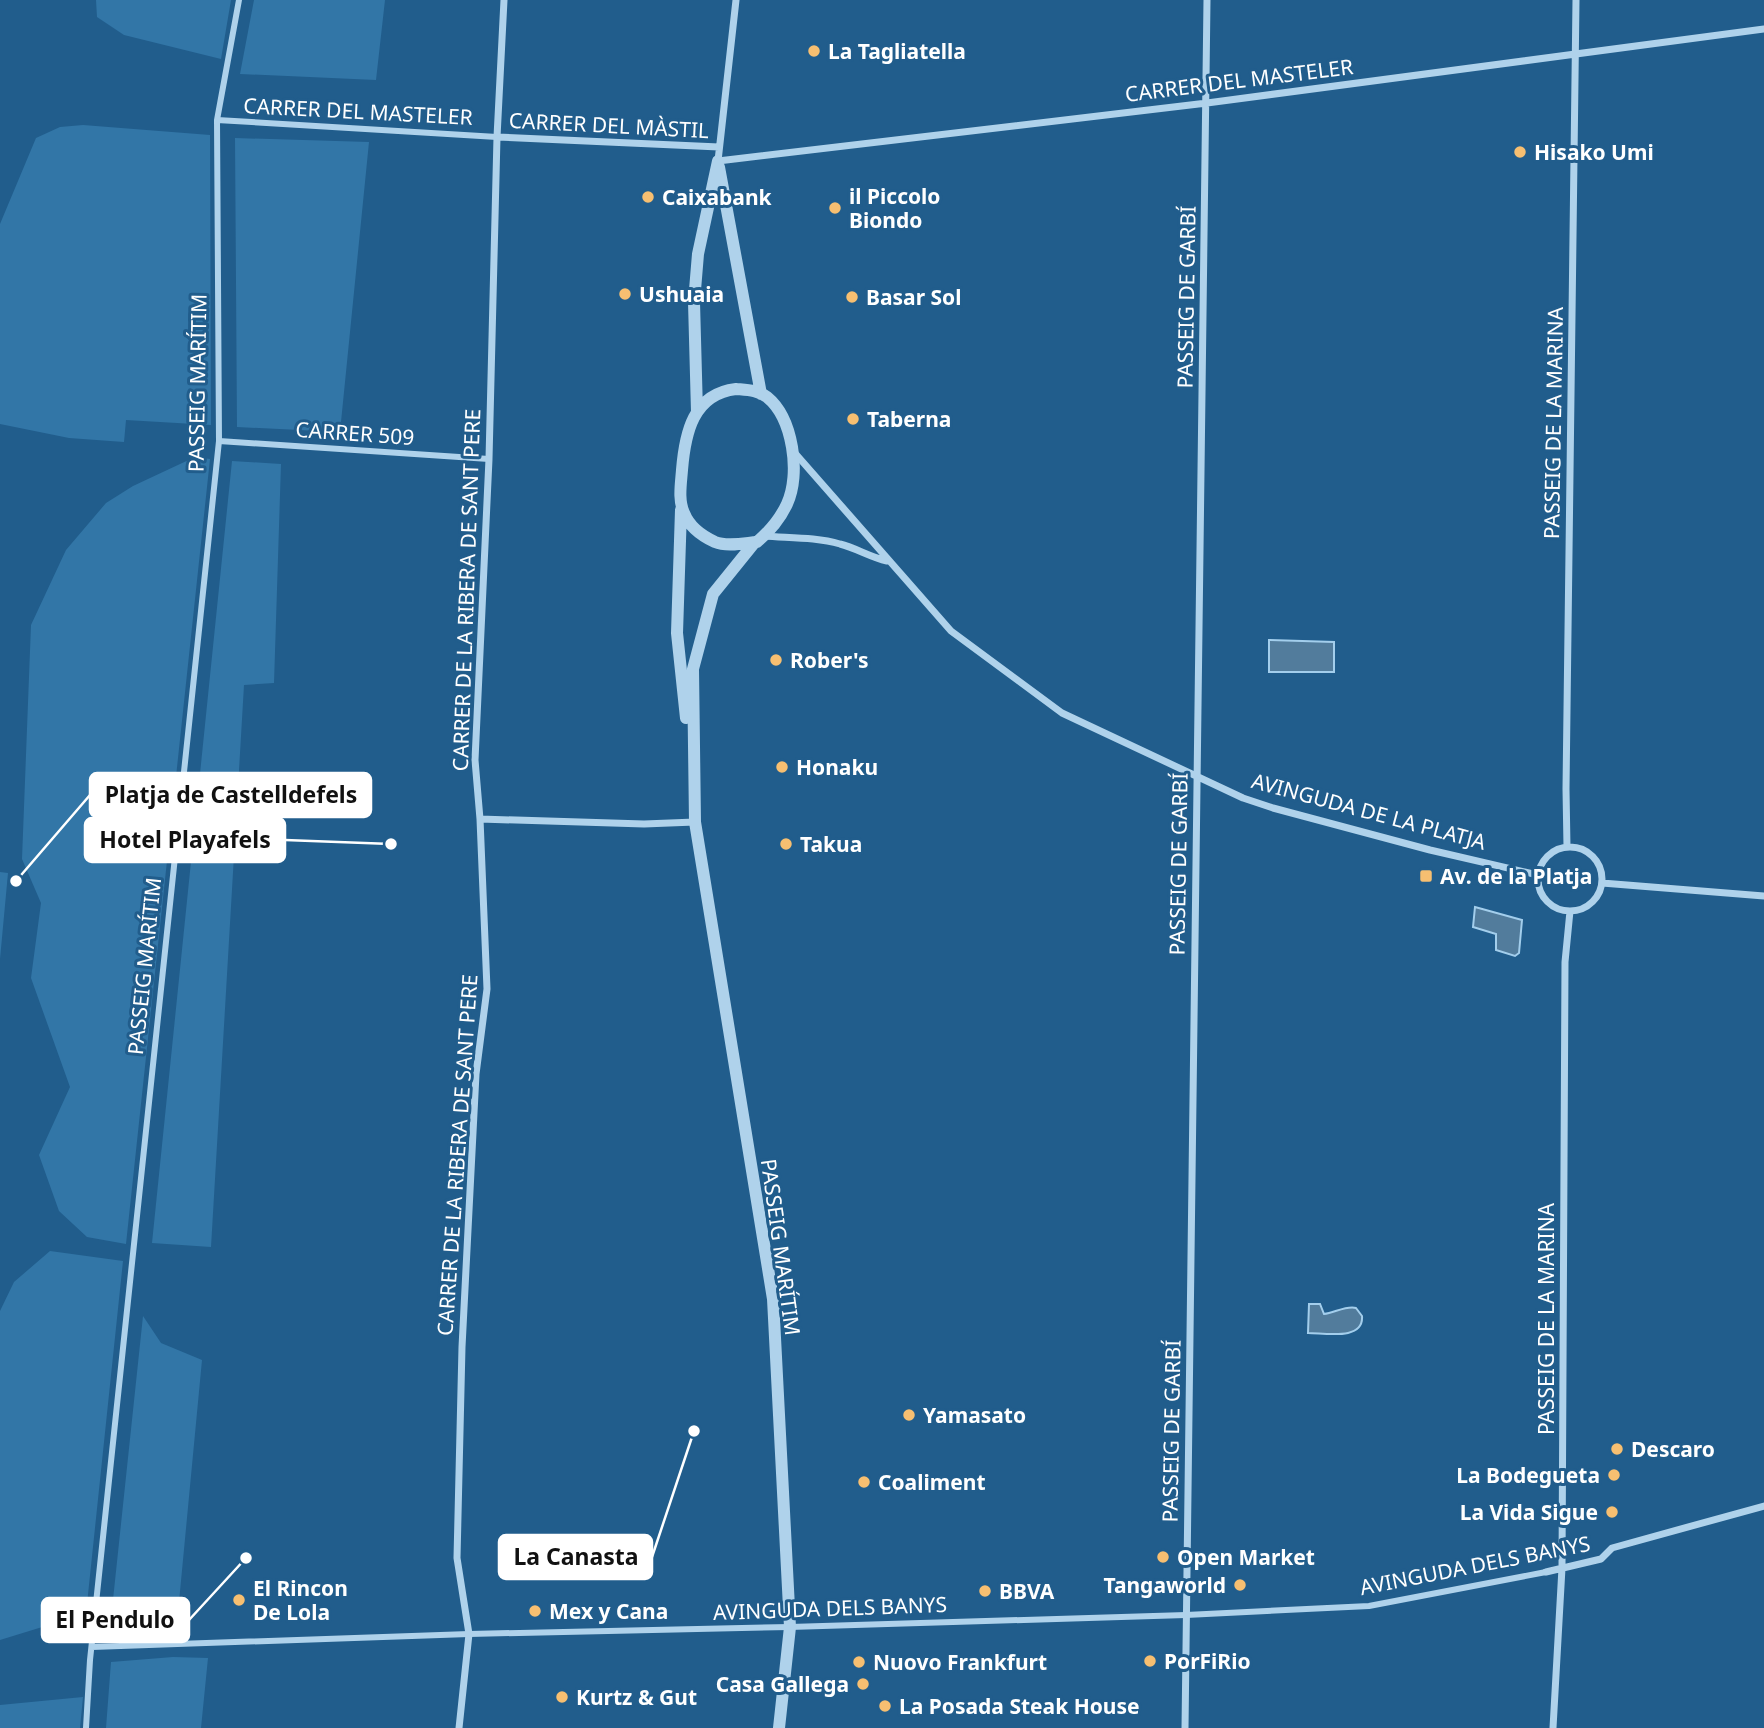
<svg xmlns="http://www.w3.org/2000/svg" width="1764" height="1728" viewBox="0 0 1764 1728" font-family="'Noto Sans',sans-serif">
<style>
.green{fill:#3276a7}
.water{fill:#527c9c;stroke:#a3ceec;stroke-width:2}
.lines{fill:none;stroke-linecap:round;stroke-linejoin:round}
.pedestrian{stroke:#afd2eb;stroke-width:6}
.minor{stroke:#afd2eb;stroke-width:7}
.tertiary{stroke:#afd2eb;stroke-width:12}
.poi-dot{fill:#f7bf71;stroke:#215d8c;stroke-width:2.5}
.labels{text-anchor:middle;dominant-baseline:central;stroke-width:6;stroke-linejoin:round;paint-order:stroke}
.poi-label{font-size:21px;font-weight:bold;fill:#fff;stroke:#215d8c;text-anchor:start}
.street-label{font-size:21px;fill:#fff;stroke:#215d8c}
.leader{fill:none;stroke:#fff;stroke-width:2.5}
.callout-dot{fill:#fff;stroke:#215d8c;stroke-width:2.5}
.callout{fill:#fff;stroke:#fff;stroke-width:2.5}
.callout-label{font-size:23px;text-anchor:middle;font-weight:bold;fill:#111}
</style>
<rect width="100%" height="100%" fill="#215d8c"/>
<!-- green -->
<path class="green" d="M 96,0 L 231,0 L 221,59 L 124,35 L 97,17 Z
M 254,0 L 385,0 L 376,80 L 240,74 Z
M 83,125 L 210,135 L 211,425 L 126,420 L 124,442 L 69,438 L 0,424 L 0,224 L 36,138 L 60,127 Z
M 235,138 L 369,142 L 340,432 L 237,427 Z
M 195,457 L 210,459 L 126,1244 L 87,1237 L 59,1211 L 39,1155 L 70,1087 L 31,978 L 41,903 L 22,859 L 31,625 L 66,550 L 106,503 L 133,486 Z
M 232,461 L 281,464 L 274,683 L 244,685 L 211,1247 L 152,1243 Z
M 0,872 L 8,873 L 0,959 Z
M 50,1251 L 123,1261 L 85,1623 L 52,1624 L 0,1640 L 0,1311 L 14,1282 Z
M 143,1316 L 161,1343 L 202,1360 L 177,1623 L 110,1628 Z
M 173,1657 L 208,1658 L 201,1728 L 106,1728 L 111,1662 Z
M 83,1697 L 80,1728 L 0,1728 L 0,1705 Z"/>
<!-- water -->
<path class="water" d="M 1269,640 L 1334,642 L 1334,672 L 1269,672 Z
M 1475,907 L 1522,920 L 1519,953 L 1515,956 L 1496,950 L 1496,934 L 1473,927 Z
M 1309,1304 L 1320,1304 L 1324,1314 C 1334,1313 1347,1305 1356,1308 L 1362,1316 C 1364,1341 1325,1333 1308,1333 Z"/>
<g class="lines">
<!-- pedestrian -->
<path class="pedestrian" d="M 217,120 L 497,137
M 219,441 L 489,459
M 92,1647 L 469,1634 L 790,1627 L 1186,1615 L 1369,1606 L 1546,1572
M 86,1728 L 90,1660 L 219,441 L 217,120 L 239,0"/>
<!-- minor -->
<path class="minor" d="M 736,0 L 718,161 L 1207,103 L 1764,29
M 497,137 L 719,147
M 794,452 L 951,631 L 1062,713 L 1243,798 L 1273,808 L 1430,850 L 1538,875
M 764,536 C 789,538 816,537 840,544 C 856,548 870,557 887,561
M 480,819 L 644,824 L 695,822
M 1567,847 L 1566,789 L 1576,0
M1538 879a32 32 0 1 1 64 0a32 32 0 1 1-64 0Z
M 1602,883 L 1764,896
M 1546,1572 L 1601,1559 L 1612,1548 L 1764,1506
M 459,1728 L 469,1634 L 457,1558 L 462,1347 L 476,1074 L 487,989 L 480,819 L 475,760 L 489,459 L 497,137 L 504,0
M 1185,1728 L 1207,0
M 1553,1728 L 1562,1568 L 1565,962 L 1570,911"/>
<!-- tertiary -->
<path class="tertiary" d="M 719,167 L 761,394
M 736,389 C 747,390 758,390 767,397 C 793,418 801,474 787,504 C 780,519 770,531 757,542 C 745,543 727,547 715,542 C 702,536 689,526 684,513 C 678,500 681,484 682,470 C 685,433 693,394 736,389 Z
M 697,412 L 694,302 L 698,254 L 718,161
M 681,510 L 677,633 L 686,718
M 755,542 L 713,594 L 693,669 L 695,822 L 773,1299 L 790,1627 L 779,1728"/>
</g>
<!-- markers -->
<g class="poi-dot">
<circle cx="814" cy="51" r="7"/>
<circle cx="1520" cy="152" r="7"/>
<circle cx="648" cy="197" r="7"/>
<circle cx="835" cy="208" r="7"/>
<circle cx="625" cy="294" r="7"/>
<circle cx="852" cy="297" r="7"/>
<circle cx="853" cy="419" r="7"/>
<circle cx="776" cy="660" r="7"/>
<circle cx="782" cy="767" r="7"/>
<circle cx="786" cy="844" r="7"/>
<rect x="1419" y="869" width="14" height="14" rx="3.5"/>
<circle cx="909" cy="1415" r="7"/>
<circle cx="1617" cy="1449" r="7"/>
<circle cx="1614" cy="1475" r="7"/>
<circle cx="864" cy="1482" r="7"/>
<circle cx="1612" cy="1512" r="7"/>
<circle cx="1163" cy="1557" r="7"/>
<circle cx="1240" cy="1585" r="7"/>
<circle cx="985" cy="1591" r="7"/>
<circle cx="239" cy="1600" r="7"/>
<circle cx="535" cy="1611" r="7"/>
<circle cx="1150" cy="1661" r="7"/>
<circle cx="859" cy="1662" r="7"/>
<circle cx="863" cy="1684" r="7"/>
<circle cx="562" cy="1697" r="7"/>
<circle cx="885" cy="1706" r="7"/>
</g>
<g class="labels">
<!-- poi labels -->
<g class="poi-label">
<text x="828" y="51">La Tagliatella</text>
<text x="1534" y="152">Hisako Umi</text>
<text x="849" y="196">il Piccolo<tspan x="849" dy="24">Biondo</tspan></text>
<text x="662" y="197">Caixabank</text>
<text x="639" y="294">Ushuaia</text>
<text x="866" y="297">Basar Sol</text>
<text x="867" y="419">Taberna</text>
<text x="790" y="660">Rober's</text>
<text x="796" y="767">Honaku</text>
<text x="800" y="844">Takua</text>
<text x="1440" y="876">Av. de la Platja</text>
<text x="923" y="1415">Yamasato</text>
<text x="1631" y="1449">Descaro</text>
<text x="1600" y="1475" text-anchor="end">La Bodegueta</text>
<text x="878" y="1482">Coaliment</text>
<text x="1598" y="1512" text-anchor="end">La Vida Sigue</text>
<text x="1177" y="1557">Open Market</text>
<text x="1226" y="1585" text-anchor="end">Tangaworld</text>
<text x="253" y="1588">El Rincon<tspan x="253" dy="24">De Lola</tspan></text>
<text x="999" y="1591">BBVA</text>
<text x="549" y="1611">Mex y Cana</text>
<text x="1164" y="1661">PorFiRio</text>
<text x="873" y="1662">Nuovo Frankfurt</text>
<text x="849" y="1684" text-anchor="end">Casa Gallega</text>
<text x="576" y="1697">Kurtz &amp; Gut</text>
<text x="899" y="1706">La Posada Steak House</text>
</g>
<!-- street labels -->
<g class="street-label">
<text transform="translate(1239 80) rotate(-7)">CARRER DEL MASTELER</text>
<text transform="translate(358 111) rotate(3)">CARRER DEL MASTELER</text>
<text transform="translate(609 125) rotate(3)">CARRER DEL MÀSTIL</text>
<text transform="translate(1186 297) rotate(-89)">PASSEIG DE GARBÍ</text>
<text transform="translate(197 383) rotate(-89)">PASSEIG MARÍTIM</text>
<text transform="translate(1553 423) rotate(-89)">PASSEIG DE LA MARINA</text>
<text transform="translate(355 433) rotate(4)">CARRER 509</text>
<text transform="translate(466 590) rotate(-88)">CARRER DE LA RIBERA DE SANT PERE</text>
<text transform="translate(1369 811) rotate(15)">AVINGUDA DE LA PLATJA</text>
<text transform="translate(1178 864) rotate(-89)">PASSEIG DE GARBÍ</text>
<text transform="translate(144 966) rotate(-84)">PASSEIG MARÍTIM</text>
<text transform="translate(457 1155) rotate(-86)">CARRER DE LA RIBERA DE SANT PERE</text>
<text transform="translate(781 1247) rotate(82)">PASSEIG MARÍTIM</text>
<text transform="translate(1546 1319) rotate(-90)">PASSEIG DE LA MARINA</text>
<text transform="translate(1171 1431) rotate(-89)">PASSEIG DE GARBÍ</text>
<text transform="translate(1475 1565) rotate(-11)">AVINGUDA DELS BANYS</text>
<text transform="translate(830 1608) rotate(-2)">AVINGUDA DELS BANYS</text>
</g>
</g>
<!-- callouts -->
<path class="leader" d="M16 881L90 795M391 844L285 840M694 1431L652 1557M246 1558L189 1620"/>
<g class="callout-dot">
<circle cx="16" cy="881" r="7"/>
<circle cx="391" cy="844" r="7"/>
<circle cx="694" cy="1431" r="7"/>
<circle cx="246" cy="1558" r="7"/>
</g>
<g class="callout">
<rect x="90" y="773" width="281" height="44" rx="7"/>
<rect x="85" y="818" width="200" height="44" rx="7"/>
<rect x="499" y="1535" width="153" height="44" rx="7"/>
<rect x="42" y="1598" width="147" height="44" rx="7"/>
</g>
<g class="callout-label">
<text x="231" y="803">Platja de Castelldefels</text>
<text x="185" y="848">Hotel Playafels</text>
<text x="576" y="1565">La Canasta</text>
<text x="115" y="1628">El Pendulo</text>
</g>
</svg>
